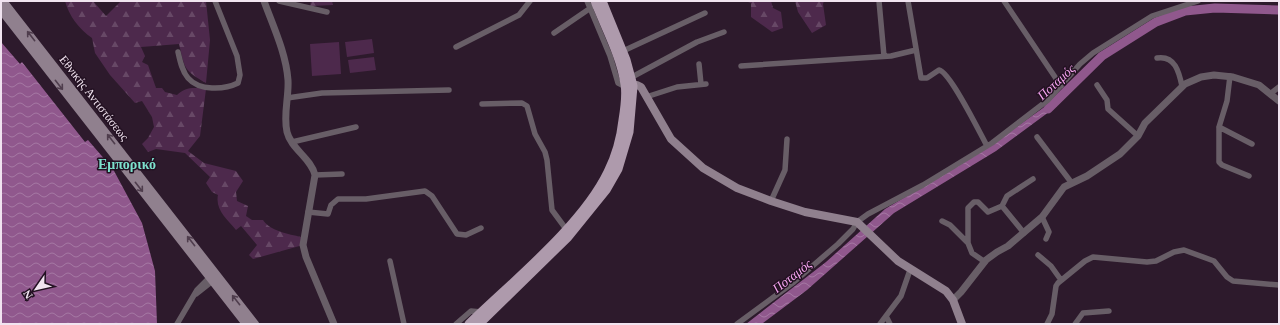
<svg xmlns="http://www.w3.org/2000/svg" width="1280" height="325" viewBox="0 0 1280 325" font-family="Georgia,serif">
<style>
.forest{fill:url(#forest-firs)}
.green{fill:#4d294c}
.water{fill:url(#water-waves)}
.lines{fill:none;stroke-linecap:round;stroke-linejoin:round}
.river{stroke:#90588d;stroke-width:9}
.minor{stroke:#685e67;stroke-width:5.5}
.tertiary{stroke:#685e67;stroke-width:7}
.secondary{stroke:#90808e;stroke-width:8}
.primary{stroke:#ae9aac;stroke-width:9}
.oneway{stroke:#4f3d4d}
.labels{text-anchor:middle;dominant-baseline:central;stroke-width:3;stroke-linejoin:round;paint-order:stroke}
.street-label{font-size:12px;fill:#f1e4f0;stroke:#231122}
.water-label{font-size:13px;font-style:italic;fill:#f7a6f2;stroke:#231122}
.quarter-label{font-size:14px;font-weight:bold;fill:#7de2cd;stroke:#231122}
</style>
<defs>
<pattern id="forest-firs" width="22" height="20" patternUnits="userSpaceOnUse"><rect width="22" height="20" fill="#4d294c"/><path d="M5 1l3.5 6h-7zM16 11l3.5 6h-7z" fill="#674866"/></pattern>
<pattern id="water-waves" width="16" height="10" patternUnits="userSpaceOnUse"><rect width="16" height="10" fill="#90588d"/><path d="M0 5q4-4 8 0t8 0" fill="none" stroke="#a578a3"/></pattern>
</defs>
<rect width="100%" height="100%" fill="#2d1a2c"/>
<!-- forest -->
<path class="forest" d="M 65,1 L 93,1 L 106,16 L 121,1 L 206,1 L 210,40 L 206,83 C 183,70 185,68 179,44 L 141,47 L 145,56 L 142,62 L 148,65 L 156,88 L 162,88 L 165,92 L 177,95 C 185,87 194,87 206,89 L 200,136 L 188,151 L 204,163 L 236,171 L 243,181 L 236,192 L 237,201 L 248,206 L 246,216 L 252,220 L 263,220 C 270,231 289,234 301,237 L 303,245 L 253,259 L 249,255 L 257,245 L 241,226 L 236,230 C 227,219 215,210 218,195 L 212,192 L 206,183 L 210,177 L 185,153 L 156,149 L 148,152 L 142,144 L 148,138 L 154,127 L 152,117 L 142,101 L 135,103 L 110,75 L 95,53 L 92,38 C 79,29 69,16 65,1 Z
M 311,1 L 332,1 L 333,5 L 310,6 Z
M 745,1 L 771,1 L 773,8 L 781,12 L 783,28 L 772,32 L 751,17 L 751,3 Z
M 795,1 L 824,1 L 823,4 L 826,25 L 812,33 L 798,12 Z"/>
<!-- green -->
<path class="green" d="M 372,39 L 374,53 L 347,57 L 345,42 Z
M 339,42 L 341,74 L 312,76 L 310,44 Z
M 374,57 L 376,70 L 350,73 L 348,60 Z"/>
<!-- water -->
<path class="water" d="M 1,42 L 20,64 L 22,62 L 85,142 L 88,140 L 113,169 L 142,223 L 155,271 L 157,324 L 1,324 Z
M 1056,102 L 1057,106 L 996,151 L 894,213 L 807,290 L 763,323 L 746,324 L 826,262 L 885,209 L 987,148 L 1050,103 Z"/>
<g class="lines">
<!-- river -->
<path class="river" d="M 1048,109 L 1102,56 L 1156,22 L 1185,11 L 1215,8 L 1279,10"/>
<!-- minor -->
<path class="minor" d="M 279,1 L 327,12
M 587,1 L 610,56 L 618,83 L 626,87
M 879,1 L 884,56
M 908,1 L 921,78 L 927,78 L 939,70 C 950,72 980,133 987,146
M 1004,1 L 1061,86
M 554,33 L 592,7
M 456,47 L 519,15 L 530,1
M 623,51 L 705,13
M 178,52 C 180,61 182,71 188,78 C 199,91 224,90 238,83 L 240,75 L 237,56 L 215,1
M 1157,58 C 1175,55 1179,72 1182,86
M 699,64 L 701,84
M 741,66 L 891,56 L 916,50
M 1230,76 L 1227,101 L 1219,127 L 1219,162 L 1222,165 L 1249,176
M 632,77 L 697,42 L 724,32
M 1097,85 L 1107,100 L 1108,109 L 1138,136
M 1270,94 L 1279,87
M 646,97 L 677,87 L 706,84
M 287,98 L 322,93 L 449,90
M 482,104 L 522,103 L 527,106 L 535,134 L 545,152 L 547,160 L 552,210 L 566,229
M 1219,127 L 1252,144
M 1037,137 L 1071,182
M 292,142 L 356,127
M 315,175 L 342,174
M 771,201 L 785,170 L 787,139
M 1002,206 L 1007,196 L 1033,179
M 308,212 L 328,214 L 331,205 L 338,199 L 366,199 L 425,191 L 432,196 L 457,234 L 466,235 L 481,228
M 1042,217 L 1049,232 L 1046,239
M 942,221 L 950,225 L 968,243 L 972,253 L 985,262
M 968,243 L 968,208 L 974,202 L 978,202 L 988,212 L 1002,206 L 1024,233
M 1038,255 L 1051,266 L 1061,280
M 390,261 L 404,324
M 196,294 L 215,279
M 886,316 L 890,324
M 177,324 L 197,290 L 212,275
M 456,324 L 471,311 L 481,312
M 737,324 L 794,282 L 838,244 L 853,229 L 857,222 L 868,214 L 923,185 L 992,143 L 1048,100 L 1080,64 L 1093,53 L 1152,16 L 1198,1
M 880,324 L 901,296 L 910,270
M 1047,324 L 1052,314 L 1056,286 L 1058,283 L 1085,261 L 1093,257 L 1147,262 L 1156,261 L 1174,252 L 1184,250 L 1214,261 L 1227,277 L 1233,281 L 1279,285
M 1075,324 L 1083,313 L 1109,311"/>
<!-- tertiary -->
<path class="tertiary" d="M 264,1 C 273,26 286,53 288,80 C 289,97 283,115 287,132 C 291,149 311,158 315,175 L 303,245 L 306,257 L 334,324
M 953,300 L 961,292 L 986,260 L 997,252 L 1008,246 L 1042,217 L 1064,187 L 1087,176 L 1120,154 L 1138,136 L 1145,123 L 1185,84 L 1201,77 L 1214,75 L 1233,77 L 1259,85 L 1279,101"/>
<!-- secondary -->
<path class="secondary" d="M 3,1 L 255,324
M 1,10 L 246,324
M 627,85 L 637,85 L 641,87 L 671,139 L 703,168 L 737,188 L 771,201 L 805,212 L 857,222 L 898,261 L 946,291 L 953,300 L 962,324"/>
<!-- primary -->
<path class="primary" d="M 469,324 C 512,282 582,226 608,172 C 616,156 621,138 623,120 C 625,108 627,96 625,84 C 621,56 605,27 595,1
M 479,324 L 568,237 L 606,190 L 618,169 L 629,132 L 633,86 L 626,60 L 602,1"/>
</g>
<!-- one-way arrows -->
<defs><path id="oneway-shaft" d="M-6 0H5M1.5-3L5.5 0L1.5 3" fill="none" stroke-width="1.6" stroke-linecap="round" stroke-linejoin="round"/></defs>
<g class="oneway">
<use href="#oneway-shaft" transform="translate(31 36) rotate(-128)"/>
<use href="#oneway-shaft" transform="translate(59 85) rotate(52)"/>
<use href="#oneway-shaft" transform="translate(111 139) rotate(-128)"/>
<use href="#oneway-shaft" transform="translate(139 187) rotate(52)"/>
<use href="#oneway-shaft" transform="translate(191 241) rotate(-128)"/>
<use href="#oneway-shaft" transform="translate(236 300) rotate(-128)"/>
</g>
<g class="labels">
<!-- street labels -->
<g class="street-label">
<text transform="translate(94 98) rotate(52)">Εθνικής Αντιστάσεως</text>
</g>
<!-- water labels -->
<g class="water-label">
<text transform="translate(1056 82) rotate(-43)">Ποταμός</text>
<text transform="translate(792 276) rotate(-38)">Ποταμός</text>
</g>
<!-- quarter labels -->
<g class="quarter-label">
<text x="127" y="164">Εμπορικό</text>
</g>
</g>
<!-- border -->
<rect width="1280" height="325" fill="none" stroke="#f1e4f0" stroke-width="4"/>
<!-- north arrow -->
<g transform="translate(36 289) rotate(236)" stroke="#231122" stroke-width="3" paint-order="stroke">
<path d="M0-3L7 15L0 10L-7 15Z" fill="#f1e4f0"/>
<text y="-6" font-size="11" font-weight="bold" text-anchor="middle" fill="#f1e4f0">N</text>
</g>
</svg>
